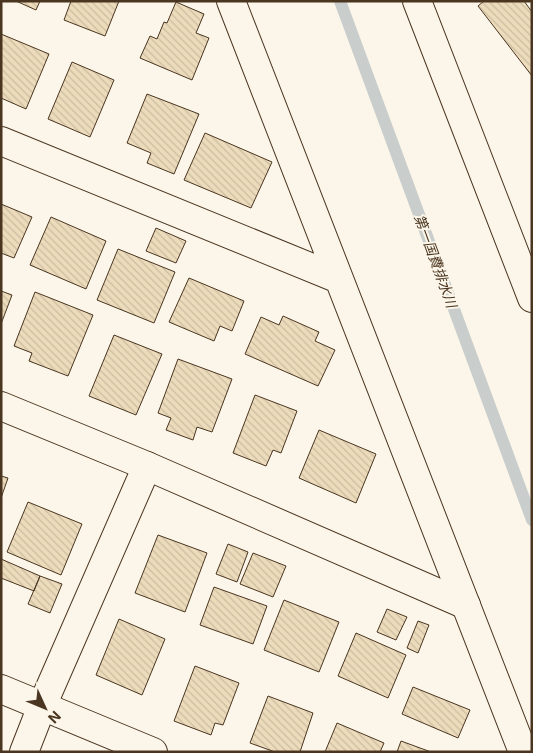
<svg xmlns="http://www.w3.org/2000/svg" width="533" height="753" viewBox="0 0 533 753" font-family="Inter,'Noto Sans JP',sans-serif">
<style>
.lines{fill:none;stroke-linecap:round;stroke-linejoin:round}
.stream{stroke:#c9cecd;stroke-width:12}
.building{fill:url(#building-back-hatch);stroke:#4a3520}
.minor-casing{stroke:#4a3520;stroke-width:30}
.tertiary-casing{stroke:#4a3520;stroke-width:30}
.minor{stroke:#fbf6e9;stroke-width:28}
.tertiary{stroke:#fbf6e9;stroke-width:28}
.labels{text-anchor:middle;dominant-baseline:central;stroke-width:4;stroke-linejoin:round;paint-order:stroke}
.water-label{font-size:14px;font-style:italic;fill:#4a3520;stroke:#fbf6e9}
</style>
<defs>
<pattern id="building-back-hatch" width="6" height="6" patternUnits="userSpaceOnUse" patternTransform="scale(1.25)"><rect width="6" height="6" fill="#ecdcbc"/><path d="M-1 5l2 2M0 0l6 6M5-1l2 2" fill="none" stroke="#ccbda1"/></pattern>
</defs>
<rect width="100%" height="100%" fill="#fbf6e9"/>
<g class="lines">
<!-- stream -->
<path class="stream" d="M 340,1 L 532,520"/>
</g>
<!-- building -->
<path class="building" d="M 16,1 L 40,1 L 36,10 Z
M 71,1 L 119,1 L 105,36 L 64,20 Z
M 484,1 L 524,1 L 532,12 L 532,76 L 478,6 Z
M 176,2 L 204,14 L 196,33 L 209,38 L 192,80 L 140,58 L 150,36 L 157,39 L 164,22 L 167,23 Z
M 1,34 L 49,54 L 26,109 L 1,98 Z
M 72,62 L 114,80 L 90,137 L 48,119 Z
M 147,94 L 199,114 L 174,174 L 147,163 L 151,153 L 127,143 Z
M 205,133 L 272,162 L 251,208 L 184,180 Z
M 1,204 L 32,217 L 14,258 L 1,253 Z
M 51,217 L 106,241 L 86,289 L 30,265 Z
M 156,228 L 186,241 L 176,263 L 146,251 Z
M 118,249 L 175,272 L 154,323 L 97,300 Z
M 189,278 L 244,301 L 232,331 L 220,326 L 214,341 L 169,322 Z
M 1,291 L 12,295 L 1,324 Z
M 35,292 L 93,315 L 68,376 L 29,361 L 32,353 L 14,346 Z
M 283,316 L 319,332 L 315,341 L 335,350 L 318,386 L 245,354 L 261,317 L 279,325 Z
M 114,335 L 162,354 L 136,415 L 89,396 Z
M 178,359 L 232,379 L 212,432 L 197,427 L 193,440 L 166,430 L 171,418 L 158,413 Z
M 255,395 L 297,411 L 281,453 L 273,450 L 266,466 L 233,453 Z
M 319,430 L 376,454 L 356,503 L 299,478 Z
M 1,476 L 8,478 L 1,498 Z
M 28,502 L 82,524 L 61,575 L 7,552 Z
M 158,535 L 207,553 L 185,612 L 135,593 Z
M 228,544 L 248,552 L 237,582 L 216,574 Z
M 253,553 L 286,566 L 273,597 L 240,584 Z
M 1,559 L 40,576 L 34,591 L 1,578 Z
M 40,576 L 62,584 L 50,613 L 28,604 Z
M 214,587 L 267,606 L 253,644 L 200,625 Z
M 284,600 L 339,622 L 319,672 L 264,650 Z
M 387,609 L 407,617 L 396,640 L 377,632 Z
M 119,619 L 165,639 L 142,695 L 96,675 Z
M 418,621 L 429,625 L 418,653 L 407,648 Z
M 356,633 L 406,655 L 388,698 L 338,676 Z
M 195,666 L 239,683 L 223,725 L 215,723 L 211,735 L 174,721 Z
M 413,687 L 470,710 L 458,738 L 402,714 Z
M 268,696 L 313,713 L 300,752 L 275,752 L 250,743 Z
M 337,723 L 384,743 L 380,752 L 325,752 Z
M 401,741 L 431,752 L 397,752 Z"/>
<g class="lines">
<!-- minor casing -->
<g class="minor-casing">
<path id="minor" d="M 231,1 L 523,752
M 417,1 L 532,298
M 1,141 L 339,279
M 1,689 L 153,752
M 24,752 L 42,706 L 147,466"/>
</g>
<!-- tertiary casing -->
<g class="tertiary-casing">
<path id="tertiary" d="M 1,406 L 147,466 L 466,605"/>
</g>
<!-- minor -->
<use href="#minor" class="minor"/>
<!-- tertiary -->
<use href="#tertiary" class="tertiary"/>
</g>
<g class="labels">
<!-- water labels -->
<g class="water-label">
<text transform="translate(436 261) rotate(70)">第一国費排水川</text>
</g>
</g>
<!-- border -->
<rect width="533" height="753" fill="none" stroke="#4a3520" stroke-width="5"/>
<!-- north arrow -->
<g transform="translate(45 708) rotate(134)" stroke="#fbf6e9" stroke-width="4" paint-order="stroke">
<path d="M0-4L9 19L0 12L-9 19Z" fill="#4a3520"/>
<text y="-8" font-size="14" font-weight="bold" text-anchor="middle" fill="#4a3520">N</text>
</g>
</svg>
